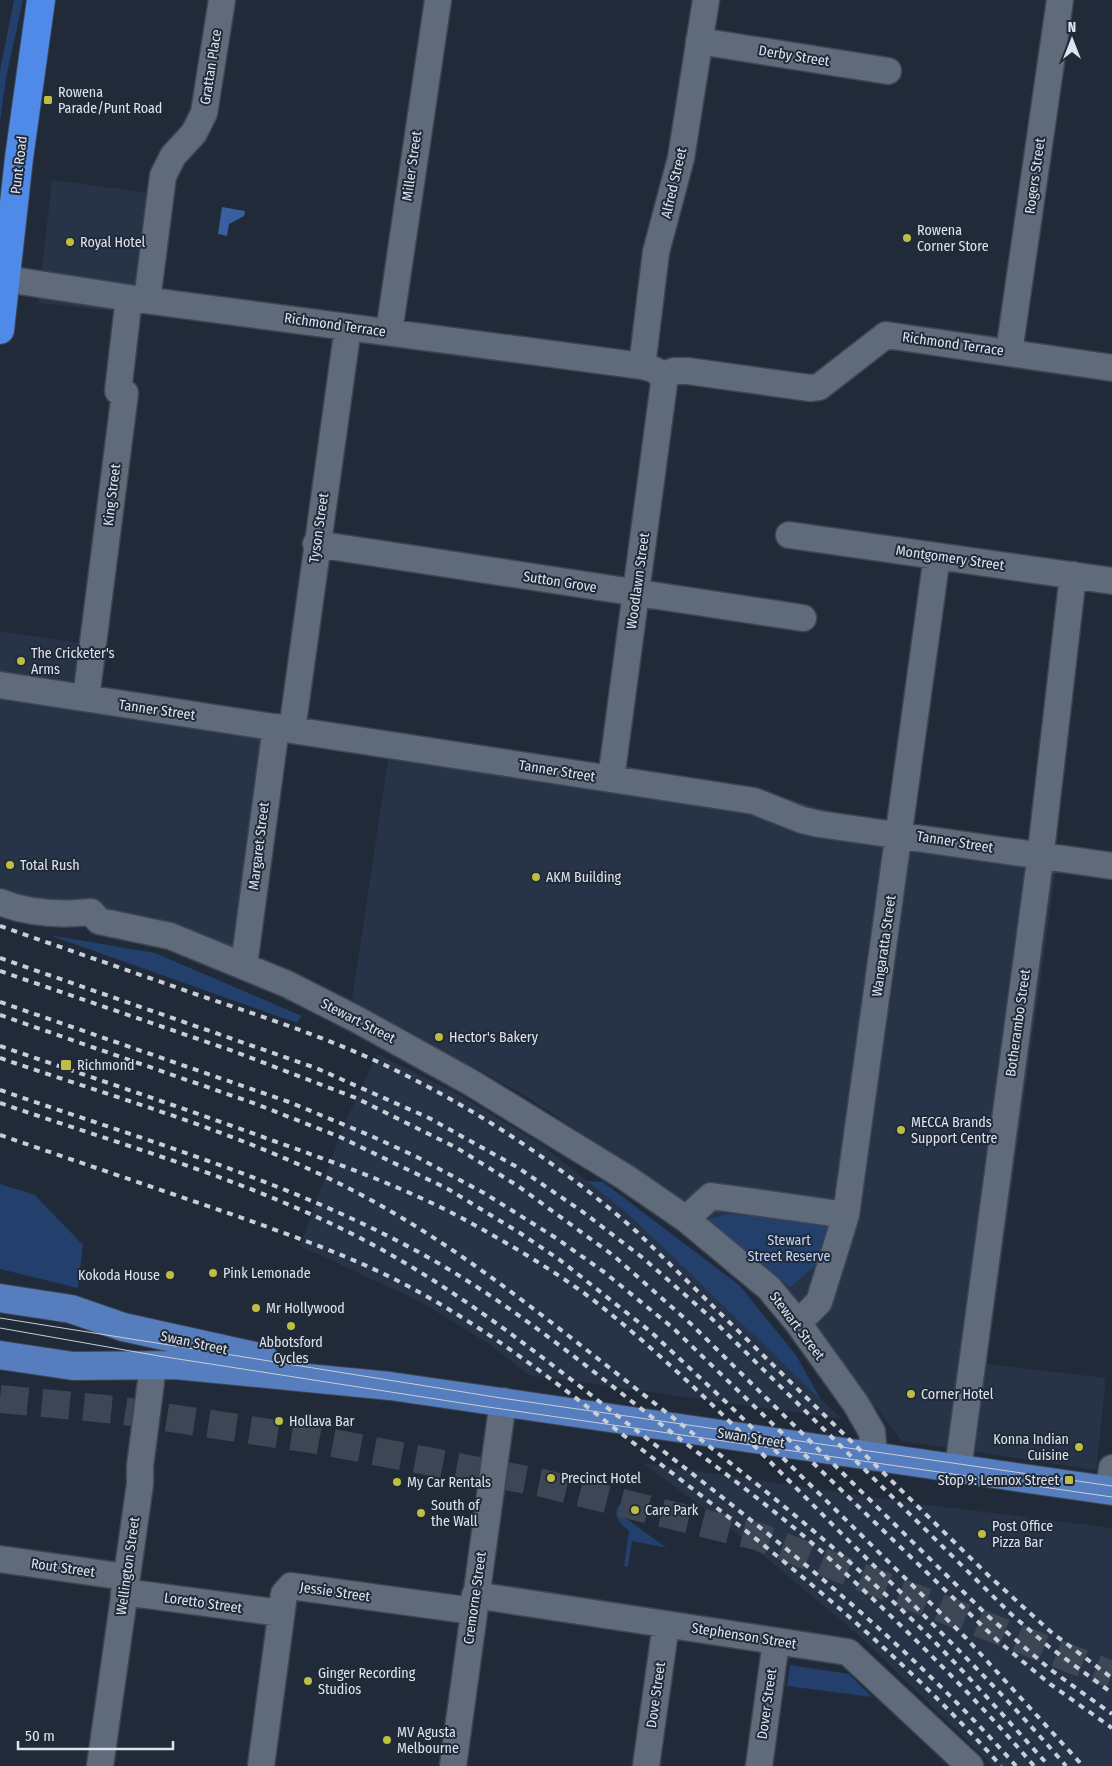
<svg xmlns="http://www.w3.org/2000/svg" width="1112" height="1766" viewBox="0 0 1112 1766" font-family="'Fira Sans Condensed',sans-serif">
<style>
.built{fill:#273448}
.green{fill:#233f6c}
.water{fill:#38609f}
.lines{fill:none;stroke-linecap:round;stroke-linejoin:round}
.highway-tunnel{stroke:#3d4654;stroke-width:28;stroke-dasharray:28 14;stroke-linecap:butt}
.minor-casing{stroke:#3d4551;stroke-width:29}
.major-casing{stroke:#3d4551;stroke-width:30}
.highway-casing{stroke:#3d4551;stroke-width:30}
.minor{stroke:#5f6a7b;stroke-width:26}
.major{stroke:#567dbd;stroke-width:28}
.highway{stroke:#508ae9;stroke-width:28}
.tram{stroke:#c7ced8;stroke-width:1}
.rail{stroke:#c7ced8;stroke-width:4;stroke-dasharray:6 6;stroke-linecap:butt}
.poi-dot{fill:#bebf42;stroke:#212a39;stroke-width:2}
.labels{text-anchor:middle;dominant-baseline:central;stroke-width:4;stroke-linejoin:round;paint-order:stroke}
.street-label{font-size:14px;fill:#dde4ee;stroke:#212a39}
.poi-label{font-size:14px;fill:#dde4ee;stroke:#212a39;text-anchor:start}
.park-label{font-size:14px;fill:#bfd6fa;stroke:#212a39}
</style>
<rect width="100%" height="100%" fill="#212a39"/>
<!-- built -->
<path class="built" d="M 52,180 L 150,193 L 141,314 L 38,303 Z
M 0,631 L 104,647 L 98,690 L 283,715 L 253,959 L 0,887 Z
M 392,733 L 782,797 L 845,815 L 1059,848 L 987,1364 L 1106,1378 L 1096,1470 L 902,1441 L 798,1308 L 664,1187 L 524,1095 L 352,1000 Z
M 377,1054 L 458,1094 L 542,1145 L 628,1214 L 842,1419 L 529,1375 L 486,1342 L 417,1300 L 300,1246 L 344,1125 Z
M 643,1463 L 913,1503 L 1112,1528 L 1112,1766 L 993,1766 L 862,1638 L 729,1527 Z"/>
<!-- green -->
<path class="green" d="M 14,0 L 23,0 L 6,78 L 0,122 L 0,71 Z
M 49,935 L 155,953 L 302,1016 L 297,1023 Z
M 587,1181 L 603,1182 L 739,1285 L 796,1355 L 821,1400 L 628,1214 Z
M 0,1184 L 35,1195 L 83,1245 L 78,1288 L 0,1269 Z
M 728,1214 L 826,1221 L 832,1235 L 815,1266 L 790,1287 L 707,1219 Z
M 621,1504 L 629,1504 L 635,1508 L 621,1515 L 667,1548 L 632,1541 L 628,1567 L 624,1566 L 629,1531 C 621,1523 612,1518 618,1506 Z
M 790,1665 L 849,1674 L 872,1697 L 787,1686 Z"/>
<!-- water -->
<path class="water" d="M 222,207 L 245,211 L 244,216 L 229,224 L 227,236 L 218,234 Z"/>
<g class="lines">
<!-- highway-tunnel -->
<path class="highway-tunnel" d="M 0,1399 L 117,1410 L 317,1440 L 542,1483 L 759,1537 L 1112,1675"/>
<!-- minor casing -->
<g class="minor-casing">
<path id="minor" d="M 699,41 L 888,71
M 6,279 L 129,298 L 642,366 C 654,369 661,371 664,383 L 611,779
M 147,300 L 163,176 L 173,156 L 194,133 L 204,113 L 222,0
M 389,332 L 438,0
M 1009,352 L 1060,0
M 642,366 L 656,252 L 681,158 L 706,0
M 662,375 L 674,371 L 688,371 L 810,388 L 819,387 L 886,335 L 1112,368
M 789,535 L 1112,581
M 316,544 L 803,618
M 0,685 L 754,801 L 802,820 L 819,824 L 1112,866
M 86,698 L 125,393 L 118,391 L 129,298
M 292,730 L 348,327
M 0,902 C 27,913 61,915 91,912 L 99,921 L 170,936 L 287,984 L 358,1020 L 470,1082 L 625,1177 L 686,1219 L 769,1288 L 798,1323 L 856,1404 L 872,1432 L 874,1457
M 244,965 L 276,727
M 686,1219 L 711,1196 L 846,1215
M 798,1323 L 819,1302 L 846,1215 L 937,556
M 958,1469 L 1039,868 L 1073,575
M 1109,1491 L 1112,1468
M 0,1559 L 126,1577
M 124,1592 L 281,1613
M 475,1595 L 848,1652 L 970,1766
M 100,1766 L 140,1484 L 140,1466 L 153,1366
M 261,1766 L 284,1594 L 291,1586 L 473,1611
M 453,1766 L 503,1401
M 646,1766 L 666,1624
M 759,1766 L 776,1641"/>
</g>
<!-- major casing -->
<g class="major-casing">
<path id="major" d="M 0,1298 L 71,1309 L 123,1327 L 264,1358
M 0,1355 L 73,1366 L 175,1365 L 390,1386 L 1112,1491"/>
</g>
<!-- highway casing -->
<g class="highway-casing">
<path id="highway" d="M 0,330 L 19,158 L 41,0"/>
</g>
<!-- minor -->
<use href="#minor" class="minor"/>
<!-- major -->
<use href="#major" class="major"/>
<!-- highway -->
<use href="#highway" class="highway"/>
<!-- tram -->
<path class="tram" d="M 0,1318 L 501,1398 L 1112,1486
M 0,1328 L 159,1356 L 481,1406 L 1112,1497"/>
<!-- rail -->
<path class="rail" d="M 0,926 C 69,950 138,974 207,998 C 264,1017 321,1036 376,1061 C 471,1105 559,1163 637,1232 L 989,1576 L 1051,1632 L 1112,1678
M 0,958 L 316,1068 L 429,1118 L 517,1167 L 583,1212 L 643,1258 L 708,1315 L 1011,1614 L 1048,1646 L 1112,1693
M 0,971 L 233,1051 L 356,1098 L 457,1148 L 518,1186 L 614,1256 L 691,1324 L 989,1617 L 1051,1670 L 1112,1714
M 0,1002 L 289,1102 L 369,1135 L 415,1156 L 484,1193 L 556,1238 L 604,1272 L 673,1328 L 998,1641 L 1050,1684 L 1112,1728
M 0,1015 L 256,1104 L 340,1137 L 448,1189 L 520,1233 L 560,1260 L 651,1332 L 727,1403 L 966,1638 L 1083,1766
M 0,1046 C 91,1077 183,1108 274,1141 C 341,1165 407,1188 469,1222 C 511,1245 553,1270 592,1299 C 680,1368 758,1450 837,1529 C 915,1607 994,1682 1066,1766
M 0,1058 C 116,1098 242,1133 350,1189 C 448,1239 534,1309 620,1376 C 716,1452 814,1526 903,1611 C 954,1659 1001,1713 1049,1766
M 0,1090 C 138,1138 282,1179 411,1248 C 498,1294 576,1358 653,1418 C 709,1462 768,1504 821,1551 C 895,1618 969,1690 1034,1766
M 0,1103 C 122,1145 249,1180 364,1240 C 461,1291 546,1360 632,1427 C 767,1531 903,1638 1016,1766
M 0,1135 C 76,1161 152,1187 228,1213 C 287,1234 346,1254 402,1283 C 493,1330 573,1396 654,1459 C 776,1553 898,1650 1001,1766"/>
</g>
<!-- markers -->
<g class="poi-dot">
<rect x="43" y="95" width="10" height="10" rx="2.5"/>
<circle cx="907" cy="238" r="5"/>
<circle cx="70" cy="242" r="5"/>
<circle cx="21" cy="661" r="5"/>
<circle cx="10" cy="865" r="5"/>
<circle cx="536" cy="877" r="5"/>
<circle cx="439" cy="1037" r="5"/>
<rect x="60" y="1059" width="12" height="12" rx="2.5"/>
<circle cx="901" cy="1130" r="5"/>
<circle cx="213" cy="1273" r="5"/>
<circle cx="170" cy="1275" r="5"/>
<circle cx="256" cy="1308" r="5"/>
<circle cx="291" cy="1326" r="5"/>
<circle cx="911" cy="1394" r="5"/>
<circle cx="279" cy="1421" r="5"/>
<circle cx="1079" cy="1447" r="5"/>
<circle cx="551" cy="1478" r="5"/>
<rect x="1064" y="1475" width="10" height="10" rx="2.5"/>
<circle cx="397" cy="1482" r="5"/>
<circle cx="635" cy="1510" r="5"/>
<circle cx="421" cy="1513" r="5"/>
<circle cx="982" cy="1534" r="5"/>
<circle cx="308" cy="1681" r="5"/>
<circle cx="387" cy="1740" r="5"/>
</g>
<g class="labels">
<!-- street labels -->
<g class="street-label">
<text transform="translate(794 56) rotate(9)">Derby Street</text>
<text transform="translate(211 67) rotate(-81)">Grattan Place</text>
<text transform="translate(19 165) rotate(-83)">Punt Road</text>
<text transform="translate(412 166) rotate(-82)">Miller Street</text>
<text transform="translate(1035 176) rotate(-82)">Rogers Street</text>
<text transform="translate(674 183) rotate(-77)">Alfred Street</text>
<text transform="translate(335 325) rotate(8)">Richmond Terrace</text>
<text transform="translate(953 344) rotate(8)">Richmond Terrace</text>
<text transform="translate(112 495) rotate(-83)">King Street</text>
<text transform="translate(319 528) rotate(-82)">Tyson Street</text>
<text transform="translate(950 558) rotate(8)">Montgomery Street</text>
<text transform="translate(638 581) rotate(-82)">Woodlawn Street</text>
<text transform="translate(560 582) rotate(9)">Sutton Grove</text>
<text transform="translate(157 710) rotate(8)">Tanner Street</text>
<text transform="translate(557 771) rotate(9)">Tanner Street</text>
<text transform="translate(955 842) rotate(9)">Tanner Street</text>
<text transform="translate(259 846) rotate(-83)">Margaret Street</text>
<text transform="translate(884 946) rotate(-82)">Wangaratta Street</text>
<text transform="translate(358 1021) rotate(27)">Stewart Street</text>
<text transform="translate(1018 1023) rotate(-82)">Botherambo Street</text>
<text transform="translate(797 1326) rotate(53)">Stewart Street</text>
<text transform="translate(194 1343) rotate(12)">Swan Street</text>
<text transform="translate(751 1438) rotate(9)">Swan Street</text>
<text transform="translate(128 1566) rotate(-82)">Wellington Street</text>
<text transform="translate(63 1568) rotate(8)">Rout Street</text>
<text transform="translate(335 1592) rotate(8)">Jessie Street</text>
<text transform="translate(475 1598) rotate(-82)">Cremorne Street</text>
<text transform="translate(203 1603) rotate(8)">Loretto Street</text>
<text transform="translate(744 1636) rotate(9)">Stephenson Street</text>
<text transform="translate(656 1695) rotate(-82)">Dove Street</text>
<text transform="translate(767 1704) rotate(-82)">Dover Street</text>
</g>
<!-- poi labels -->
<g class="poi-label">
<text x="58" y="92">Rowena<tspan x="58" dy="16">Parade/Punt Road</tspan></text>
<text x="917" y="230">Rowena<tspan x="917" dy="16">Corner Store</tspan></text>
<text x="80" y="242">Royal Hotel</text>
<text x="31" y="653">The Cricketer's<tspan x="31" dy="16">Arms</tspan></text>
<text x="20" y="865">Total Rush</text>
<text x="546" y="877">AKM Building</text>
<text x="449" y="1037">Hector's Bakery</text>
<text x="77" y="1065">Richmond</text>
<text x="911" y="1122">MECCA Brands<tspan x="911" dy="16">Support Centre</tspan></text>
<text x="223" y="1273">Pink Lemonade</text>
<text x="160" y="1275" text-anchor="end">Kokoda House</text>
<text x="266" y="1308">Mr Hollywood</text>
<text x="291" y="1342" text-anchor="middle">Abbotsford<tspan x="291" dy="16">Cycles</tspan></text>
<text x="921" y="1394">Corner Hotel</text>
<text x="289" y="1421">Hollava Bar</text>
<text x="1069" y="1439" text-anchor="end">Konna Indian<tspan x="1069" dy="16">Cuisine</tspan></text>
<text x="561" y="1478">Precinct Hotel</text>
<text x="1059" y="1480" text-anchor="end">Stop 9: Lennox Street</text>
<text x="407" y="1482">My Car Rentals</text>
<text x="431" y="1505">South of<tspan x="431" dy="16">the Wall</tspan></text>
<text x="645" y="1510">Care Park</text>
<text x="992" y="1526">Post Office<tspan x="992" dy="16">Pizza Bar</tspan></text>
<text x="318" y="1673">Ginger Recording<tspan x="318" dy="16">Studios</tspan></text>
<text x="397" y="1732">MV Agusta<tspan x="397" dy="16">Melbourne</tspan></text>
</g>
<!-- park labels -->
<g class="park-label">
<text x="789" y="1240">Stewart<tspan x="789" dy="16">Street Reserve</tspan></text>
</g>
</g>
<!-- north arrow -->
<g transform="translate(1072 40)" stroke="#212a39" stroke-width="4" paint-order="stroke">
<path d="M0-4L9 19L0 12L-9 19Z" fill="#dde4ee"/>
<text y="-8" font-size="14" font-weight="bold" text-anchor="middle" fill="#dde4ee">N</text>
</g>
<!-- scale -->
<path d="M18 1741v8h155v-8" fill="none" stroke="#dde4ee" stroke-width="2.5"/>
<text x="25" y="1741" font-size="15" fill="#dde4ee" stroke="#212a39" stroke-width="4" paint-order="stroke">50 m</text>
</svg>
